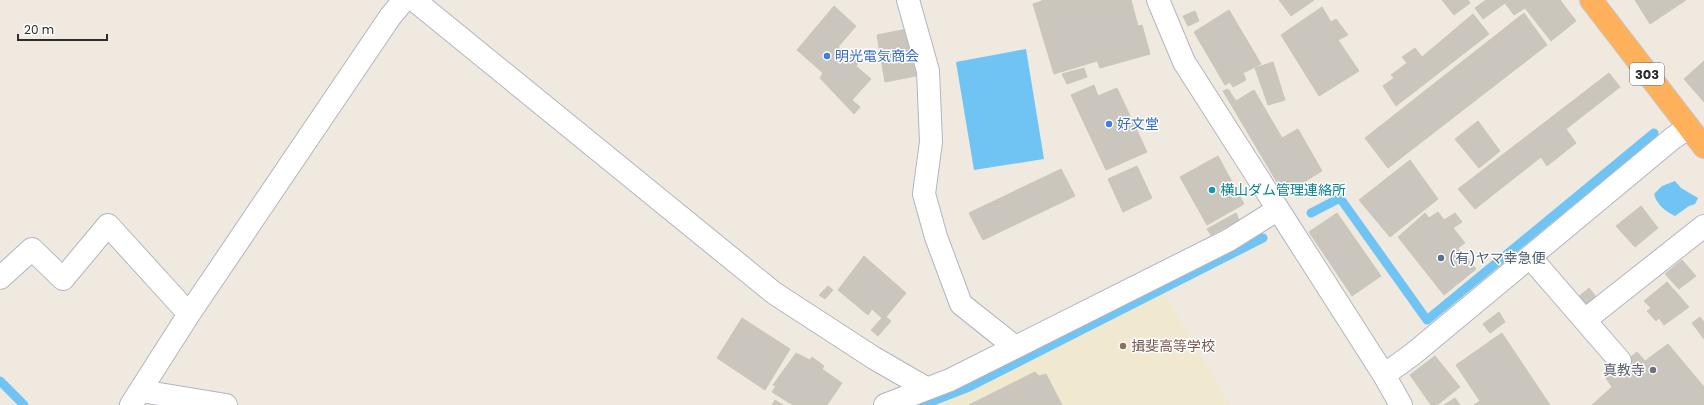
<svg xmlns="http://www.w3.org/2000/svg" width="1704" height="405" viewBox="0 0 1704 405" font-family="Poppins,'Noto Sans JP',sans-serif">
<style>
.education{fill:#f0e8cf}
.water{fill:#70c4f3}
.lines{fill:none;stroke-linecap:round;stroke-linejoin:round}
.stream{stroke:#70c4f3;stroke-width:9}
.building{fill:#cac6be;stroke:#cac6b8}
.minor-casing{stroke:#b3b4c1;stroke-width:24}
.highway-casing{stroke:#c8c8c8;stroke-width:24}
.minor{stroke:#fff;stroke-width:22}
.highway{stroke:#ffb05a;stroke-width:22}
.shop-dot{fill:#3f7fe0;stroke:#fff;stroke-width:1.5}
.culture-dot{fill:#0f9aa8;stroke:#fff;stroke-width:1.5}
.service-dot{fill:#5c6f8a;stroke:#fff;stroke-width:1.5}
.education-dot{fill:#8d6e63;stroke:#fff;stroke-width:1.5}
.worship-dot{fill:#6b7280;stroke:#fff;stroke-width:1.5}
.labels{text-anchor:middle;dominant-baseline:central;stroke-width:3;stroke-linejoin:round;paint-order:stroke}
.shield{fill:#fff;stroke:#6c6c6c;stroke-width:1}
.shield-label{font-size:13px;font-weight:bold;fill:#2d2d2d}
.shop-label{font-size:14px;fill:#366cbe;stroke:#fff;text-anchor:start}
.culture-label{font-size:14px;fill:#0d838f;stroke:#fff;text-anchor:start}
.service-label{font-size:14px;fill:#4e5e75;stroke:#fff;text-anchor:start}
.education-label{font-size:14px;fill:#785e54;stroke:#fff;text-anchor:start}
.worship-label{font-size:14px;fill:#5b616d;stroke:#fff;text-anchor:end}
</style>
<rect width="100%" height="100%" fill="#efe9df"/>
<!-- education -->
<path class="education" d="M 1161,288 L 1230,405 L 938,405 Z"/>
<!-- water -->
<path class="water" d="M 1026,49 L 1044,159 L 974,170 L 956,62 Z
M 1675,181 L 1681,188 L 1698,198 L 1695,204 L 1689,206 L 1675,216 C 1665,211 1657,205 1654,194 L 1662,186 Z"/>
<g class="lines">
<!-- stream -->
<path class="stream" d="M 1311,213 L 1340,198 L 1427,320 L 1654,133
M 0,381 L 24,405
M 923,405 L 969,387 L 1263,238"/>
</g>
<!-- building -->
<path class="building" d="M 1042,0 L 1131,0 L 1138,26 L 1142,25 L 1150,54 L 1100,68 L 1097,61 L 1054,74 L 1033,4 L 1042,1 Z
M 1279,0 L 1314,0 L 1291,16 Z
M 1442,0 L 1468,0 L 1470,3 L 1454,15 Z
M 1486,0 L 1560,0 L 1576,21 L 1551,41 L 1525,8 L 1514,15 L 1505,3 L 1483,19 L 1475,8 Z
M 1635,0 L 1686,0 L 1650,24 Z
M 834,6 L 856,26 L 838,47 L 860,61 L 856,66 L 871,79 L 852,100 L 860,107 L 854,114 L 820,78 L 823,73 L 797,50 Z
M 1322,7 L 1331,22 L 1336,19 L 1348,35 L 1338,40 L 1359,71 L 1319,96 L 1281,35 Z
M 1229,10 L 1261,64 L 1243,73 L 1246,80 L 1233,87 L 1230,82 L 1225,85 L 1194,32 Z
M 1195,11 L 1199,21 L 1188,26 L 1183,16 Z
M 1524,13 L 1547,45 L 1388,168 L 1365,138 Z
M 1473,14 L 1489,34 L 1396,106 L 1383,86 L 1394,78 L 1391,75 L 1407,63 L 1402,57 L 1415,48 L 1422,57 Z
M 907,29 L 916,76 L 885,82 L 877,35 Z
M 1704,61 L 1704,102 L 1684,79 Z
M 1273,62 L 1285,100 L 1268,105 L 1255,68 Z
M 1084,68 L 1087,77 L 1067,84 L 1062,74 Z
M 1609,73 L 1620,87 L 1566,129 L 1576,143 L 1547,166 L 1541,157 L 1475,209 L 1458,189 Z
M 1094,85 L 1098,96 L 1117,88 L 1147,152 L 1106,170 L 1071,95 Z
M 1228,89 L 1236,101 L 1254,90 L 1282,138 L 1298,129 L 1322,171 L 1284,194 L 1223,91 Z
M 1478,121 L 1500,151 L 1479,168 L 1455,139 Z
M 1218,156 L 1244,204 L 1207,225 L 1180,177 Z
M 1410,160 L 1438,199 L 1390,237 L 1359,200 Z
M 1137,166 L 1152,198 L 1123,212 L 1108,179 Z
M 1061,169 L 1075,196 L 983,240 L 969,213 Z
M 1641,206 L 1658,228 L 1635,247 L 1616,226 Z
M 1438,212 L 1444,220 L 1455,213 L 1462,222 L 1453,228 L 1465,243 L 1458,248 L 1476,269 L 1444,295 L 1398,237 L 1425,213 L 1429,218 Z
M 1236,213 L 1239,220 L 1211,235 L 1207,229 Z
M 1337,213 L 1381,276 L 1352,296 L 1309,232 Z
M 864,256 L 906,293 L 886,317 L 891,321 L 878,336 L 871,330 L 882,318 L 872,309 L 868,315 L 838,290 Z
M 1682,260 L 1696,276 L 1679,289 L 1665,274 Z
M 1667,282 L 1689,307 L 1664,325 L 1659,318 L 1656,321 L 1647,311 L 1651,308 L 1644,301 Z
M 828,286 L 833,290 L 825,299 L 819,295 Z
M 1589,288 L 1598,299 L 1586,310 L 1576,299 Z
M 1499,312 L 1505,322 L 1490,333 L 1483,324 Z
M 1700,317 L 1704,322 L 1704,339 L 1692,323 Z
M 742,318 L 790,349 L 765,390 L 717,358 Z
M 1502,333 L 1550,405 L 1474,405 L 1480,401 L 1456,365 Z
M 1668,344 L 1704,387 L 1704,405 L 1592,405 L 1612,387 L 1606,378 L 1637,352 L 1645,361 Z
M 796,353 L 810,360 L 812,357 L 824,366 L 822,369 L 842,383 L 827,405 L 793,405 L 772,392 L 776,386 L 773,385 Z
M 1435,356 L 1460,387 L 1437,405 L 1431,405 L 1410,375 Z
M 1035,372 L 1039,376 L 1046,374 L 1062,405 L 969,405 Z
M 1455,398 L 1460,405 L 1444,405 Z
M 775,400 L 783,405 L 772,405 Z"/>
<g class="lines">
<!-- minor casing -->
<g class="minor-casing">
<path id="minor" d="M 414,0 L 774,293 L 874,358 L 926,388
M 908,0 L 928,71 L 931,142 L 924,194 L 936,237 L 961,304 L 1015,347
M 1158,0 L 1184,62 L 1384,375 L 1401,405
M 1530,257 L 1620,361
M 0,278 L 32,249 L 63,279 L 108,225 L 189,314
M 1585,320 L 1704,226
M 1384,375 L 1413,354 L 1673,138 L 1688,128
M 141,391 L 226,405
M 131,405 L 189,314 L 390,17 L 404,0
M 885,405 L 950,380 L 1229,240 L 1277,210"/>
</g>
<!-- highway casing -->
<g class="highway-casing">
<path id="highway" d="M 1591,0 L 1704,147"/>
</g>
<!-- minor -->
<use href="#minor" class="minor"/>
<!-- highway -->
<use href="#highway" class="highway"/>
</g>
<!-- markers -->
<g class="shop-dot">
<circle cx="827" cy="56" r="4"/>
<circle cx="1109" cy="124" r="4"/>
</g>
<circle class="culture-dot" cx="1212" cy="190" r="4"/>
<circle class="service-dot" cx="1441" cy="258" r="4"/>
<circle class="education-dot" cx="1123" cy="346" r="4"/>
<circle class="worship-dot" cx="1653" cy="370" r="4"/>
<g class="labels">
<!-- shield labels -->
<rect class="shield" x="1630" y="63" width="34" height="22" rx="3"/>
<g class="shield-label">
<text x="1647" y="74">303</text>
</g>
<!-- shop labels -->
<g class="shop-label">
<text x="835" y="56">明光電気商会</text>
<text x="1117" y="124">好文堂</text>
</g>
<!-- culture labels -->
<g class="culture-label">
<text x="1220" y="190">横山ダム管理連絡所</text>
</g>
<!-- service labels -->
<g class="service-label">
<text x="1449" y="258">(有)ヤマ幸急便</text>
</g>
<!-- education labels -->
<g class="education-label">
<text x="1131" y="346">揖斐高等学校</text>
</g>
<!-- worship labels -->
<g class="worship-label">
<text x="1645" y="370">真教寺</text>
</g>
</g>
<!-- scale -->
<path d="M18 34v6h89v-6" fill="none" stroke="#2d2d2d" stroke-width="2"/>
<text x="24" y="34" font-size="12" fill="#2d2d2d" stroke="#ffffff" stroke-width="3" paint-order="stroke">20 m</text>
</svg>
